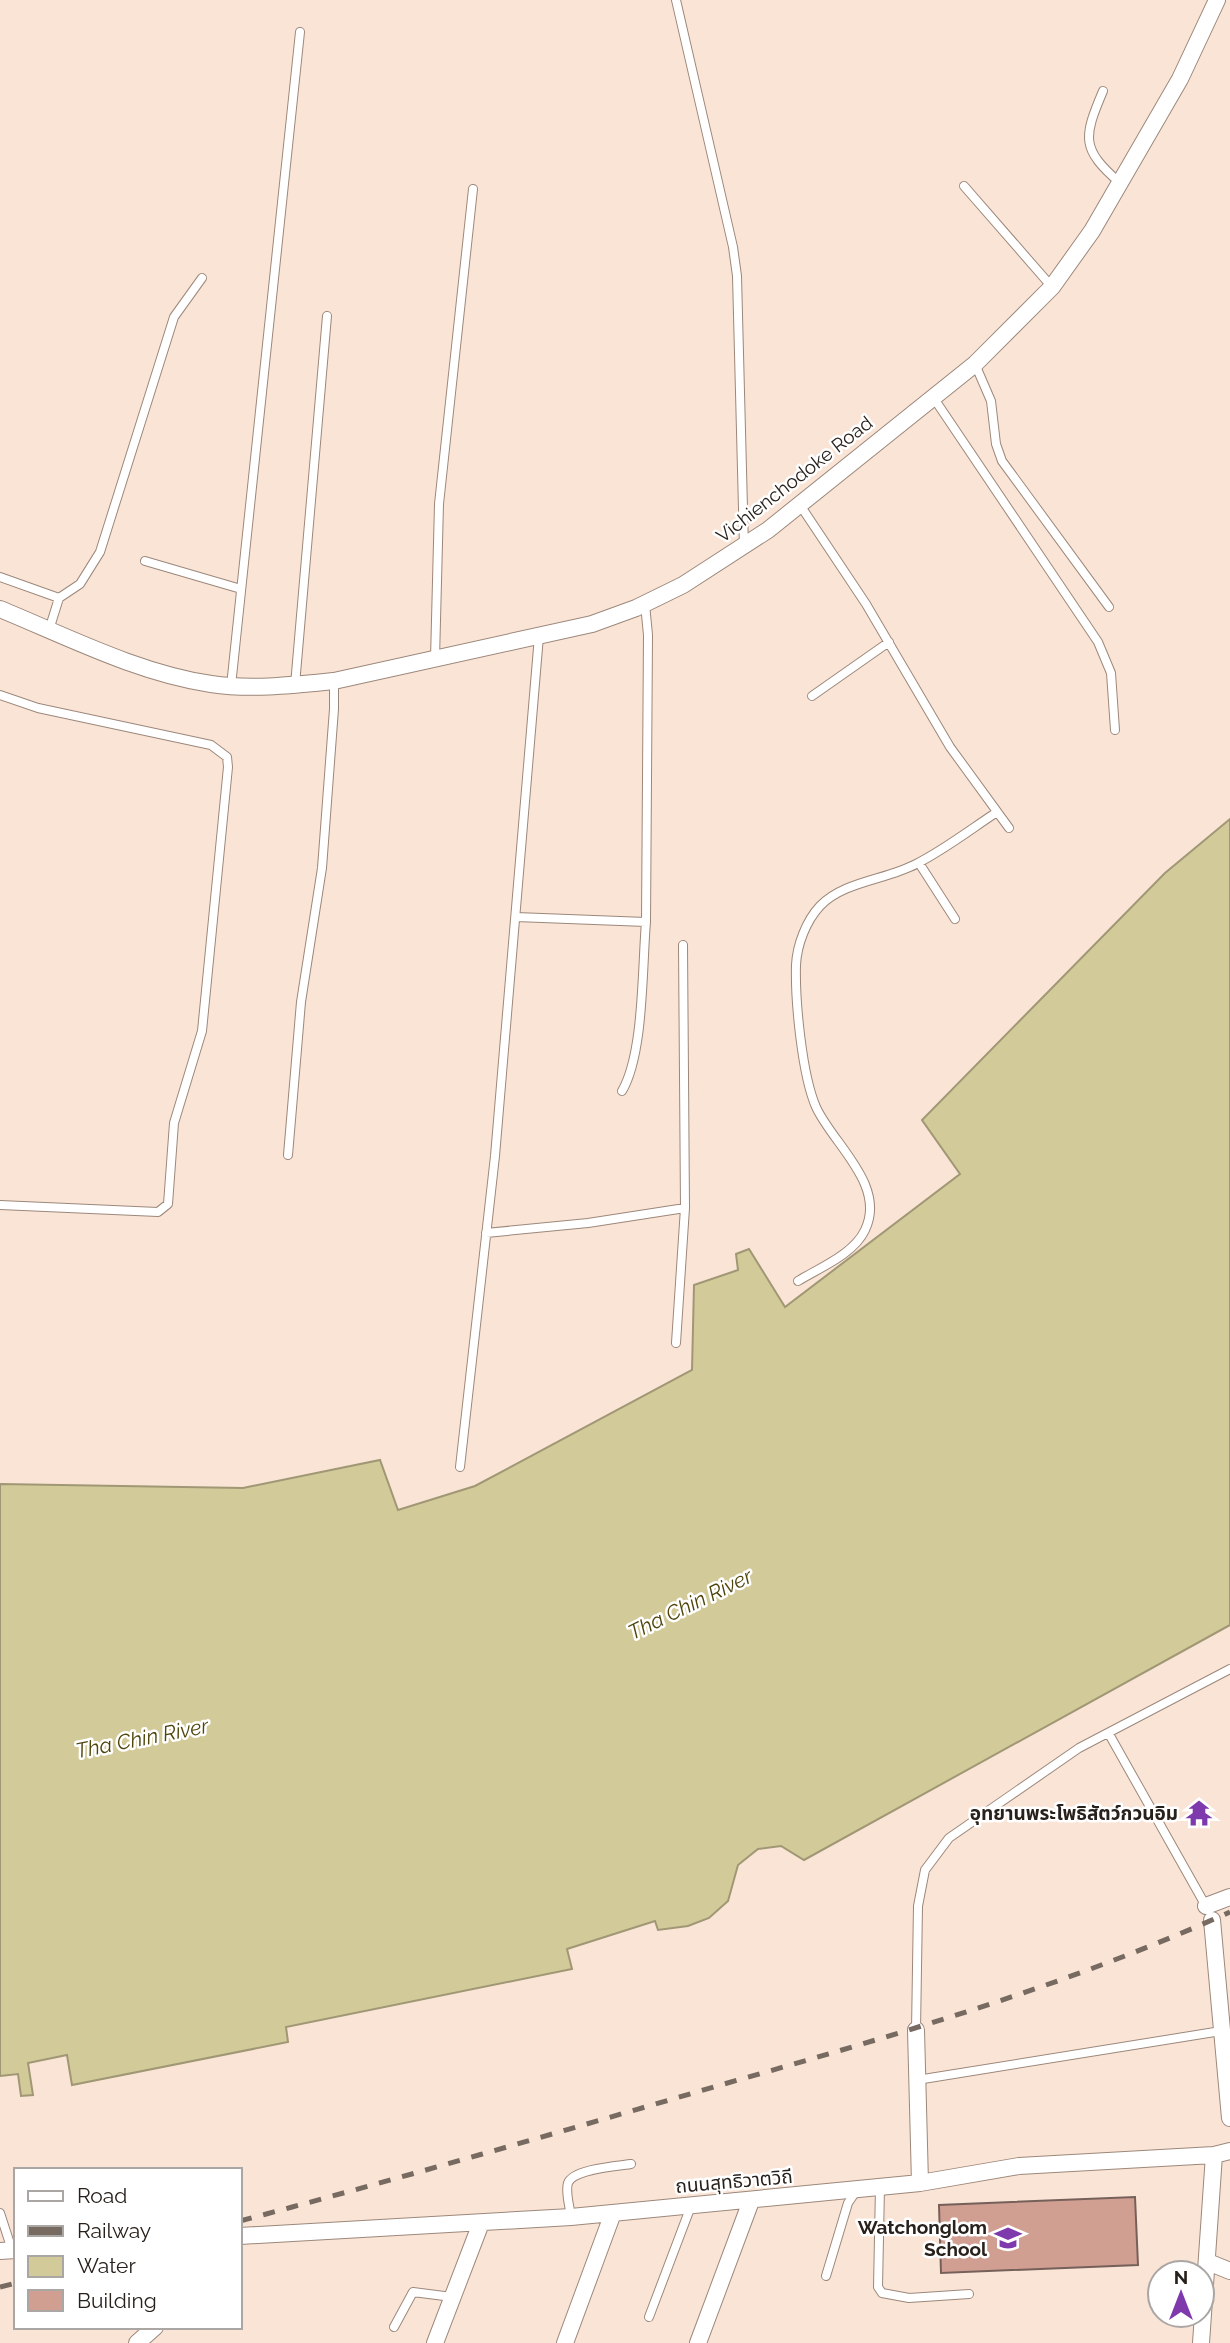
<svg xmlns="http://www.w3.org/2000/svg" width="1230" height="2343" viewBox="0 0 1230 2343" font-family="Raleway,'Noto Sans Thai',sans-serif">
<style>
.water{fill:#d3ca9a;stroke:#a09774;stroke-width:2}
.building{fill:#d19e92;stroke:#76605a;stroke-width:2}
.lines{fill:none;stroke-linecap:round;stroke-linejoin:round}
.lane-casing{stroke:#9c887b;stroke-width:10}
.street-casing{stroke:#9c887b;stroke-width:18}
.lane{stroke:#fff;stroke-width:8}
.street{stroke:#fff;stroke-width:16}
.rail{stroke:#776a61;stroke-width:5;stroke-dasharray:12 12;stroke-linecap:butt}
.labels{text-anchor:middle;dominant-baseline:central;stroke-width:5;stroke-linejoin:round;paint-order:stroke}
.street-label{font-size:19px;fill:#28201b;stroke:#fff}
.poi-label{font-size:19px;font-weight:bold;fill:#28201b;stroke:#fff;text-anchor:end}
.water-label{font-size:21px;font-style:italic;fill:#4f440a;stroke:#fff}
</style>
<rect width="100%" height="100%" fill="#fae4d6"/>
<!-- water -->
<path class="water" d="M 1230,819 L 1230,1625 L 804,1860 L 781,1846 L 758,1849 L 738,1865 L 728,1901 L 709,1918 L 688,1926 L 658,1930 L 655,1921 L 567,1949 L 572,1969 L 286,2027 L 288,2042 L 72,2085 L 67,2055 L 28,2063 L 33,2095 L 21,2096 L 18,2074 L 0,2076 L 0,1484 L 243,1488 L 380,1460 L 398,1510 L 475,1486 L 692,1370 L 694,1285 L 738,1270 L 736,1254 L 749,1249 L 785,1307 L 960,1174 L 922,1120 L 1165,873 Z"/>
<!-- building -->
<path class="building" d="M 1135,2197 L 1138,2265 L 941,2273 L 939,2205 Z"/>
<g class="lines">
<!-- lane casing -->
<g class="lane-casing">
<path id="lane" d="M 676,0 L 733,247 L 737,276 L 744,547
M 1103,91 C 1083,138 1081,149 1120,183
M 964,186 L 1052,287
M 975,364 L 991,401 L 996,444 L 1002,461 L 1109,607
M 933,397 L 1098,642 L 1111,673 L 1115,730
M 800,505 L 866,604 L 950,747 L 1009,828
M 145,561 L 241,589
M 0,577 L 59,598 L 49,630
M 59,598 L 80,584 L 100,552 L 174,317 L 202,278
M 435,659 L 439,504 L 473,189
M 295,685 L 327,316
M 231,686 L 300,32
M 0,695 L 38,708 L 211,745 L 227,757 L 228,767 L 202,1031 L 174,1123 L 168,1204 L 158,1212 L 0,1205
M 812,696 L 889,642
M 919,863 L 955,919
M 516,917 L 646,922 L 648,635 L 645,604
M 622,1091 C 644,1054 642,968 646,922
M 288,1155 L 301,1002 L 322,868 L 334,709 L 334,681
M 486,1233 L 588,1223 L 685,1208 L 683,945
M 798,1281 C 819,1268 854,1254 865,1230 C 887,1185 832,1143 816,1107 C 802,1075 795,1001 796,965 C 797,945 806,921 820,906 C 844,881 886,880 916,864 C 944,850 971,829 997,812
M 676,1343 L 685,1208
M 460,1467 L 495,1156 L 539,636
M 1109,1734 L 1207,1908
M 916,2030 L 918,1906 L 925,1870 L 949,1838 L 1079,1748 L 1230,1669
M 917,2080 L 1221,2031
M 880,2187 L 878,2287 L 882,2293 L 909,2298 L 969,2294
M 0,2213 L 12,2250
M 571,2217 C 570,2207 565,2192 568,2183 C 573,2169 617,2166 631,2164
M 826,2276 L 848,2203 L 857,2190
M 649,2317 L 691,2206
M 394,2327 L 413,2292 L 452,2297"/>
</g>
<!-- street casing -->
<g class="street-casing">
<path id="street" d="M 0,609 C 68,637 138,673 211,684 C 251,690 294,685 334,681 L 592,624 L 636,608 L 683,585 L 768,530 L 975,364 L 1052,287 L 1092,231 L 1180,79 L 1217,0
M 1206,1906 L 1230,1897
M 1212,1920 L 1230,2118
M 916,2030 L 920,2183
M 240,2236 L 571,2217 L 920,2183 L 1019,2166 L 1214,2155 L 1230,2151
M 0,2251 L 16,2250
M 1208,2262 L 1230,2271
M 137,2343 L 155,2327
M 435,2343 L 481,2223
M 565,2343 L 613,2213
M 698,2343 L 751,2201
M 1201,2343 L 1214,2155"/>
</g>
<!-- lane -->
<use href="#lane" class="lane"/>
<!-- street -->
<use href="#street" class="street"/>
<!-- rail -->
<path class="rail" d="M 240,2221 C 402,2178 563,2131 724,2084 C 896,2035 1066,1986 1230,1912
M 0,2287 L 16,2283"/>
</g>
<!-- icons -->
<defs>
<g id="temple-bare" transform="scale(2.1)"><path d="M0-6L5-2H3V0L6.5 2.5H4V6H1.5V3h-3V6H-4V2.5H-6.5L-3 0V-2H-5Z" fill="#7e39ac" stroke="#fff" stroke-width="2.5" paint-order="stroke"/></g>
<g id="school-bare" transform="scale(2.1)"><path d="M0-5L7-2L0 1L-7-2ZM-4 1L0 2.5L4 1V4Q0 6-4 4Z" fill="#7e39ac" stroke="#fff" stroke-width="2.5" paint-order="stroke"/></g>
</defs>
<g fill-rule="evenodd">
<use href="#temple-bare" x="1199" y="1813"/>
<use href="#school-bare" x="1008" y="2238"/>
</g>
<g class="labels">
<!-- street labels -->
<g class="street-label">
<text transform="translate(794 479) rotate(-38)">Vichienchodoke Road</text>
<text transform="translate(734 2181) rotate(-5)">ถนนสุทธิวาตวิถี</text>
</g>
<!-- poi labels -->
<g class="poi-label">
<text x="1178" y="1813">อุทยานพระโพธิสัตว์กวนอิม</text>
<text x="987" y="2227">Watchonglom<tspan x="987" dy="22">School</tspan></text>
</g>
<!-- water labels -->
<g class="water-label">
<text transform="translate(690 1604) rotate(-26)">Tha Chin River</text>
<text transform="translate(142 1738) rotate(-11)">Tha Chin River</text>
</g>
</g>
<!-- legend -->
<rect x="14" y="2168" width="228" height="161" fill="#ffffff" stroke="#a9a6a4" stroke-width="2"/>
<rect x="28" y="2191" width="35" height="10" fill="#ffffff" stroke="#a9a6a4" stroke-width="2"/>
<text x="77" y="2203" font-size="21" fill="#28201b">Road</text>
<rect x="28" y="2226" width="35" height="10" fill="#776a61" stroke="#a9a6a4" stroke-width="2"/>
<text x="77" y="2238" font-size="21" fill="#28201b">Railway</text>
<rect x="28" y="2256" width="35" height="21" fill="#d3ca9a" stroke="#a9a6a4" stroke-width="2"/>
<text x="77" y="2273" font-size="21" fill="#28201b">Water</text>
<rect x="28" y="2290" width="35" height="21" fill="#d19e92" stroke="#a9a6a4" stroke-width="2"/>
<text x="77" y="2308" font-size="21" fill="#28201b">Building</text>
<!-- north arrow -->
<g transform="translate(1181 2294)"><circle r="33" fill="#ffffff" stroke="#a9a6a4" stroke-width="2"/>
<path d="M0-5L12 26L0 18L-12 26Z" fill="#7e39ac"/>
<text y="-10" font-size="19" font-weight="bold" text-anchor="middle" fill="#28201b">N</text>
</g>
</svg>
